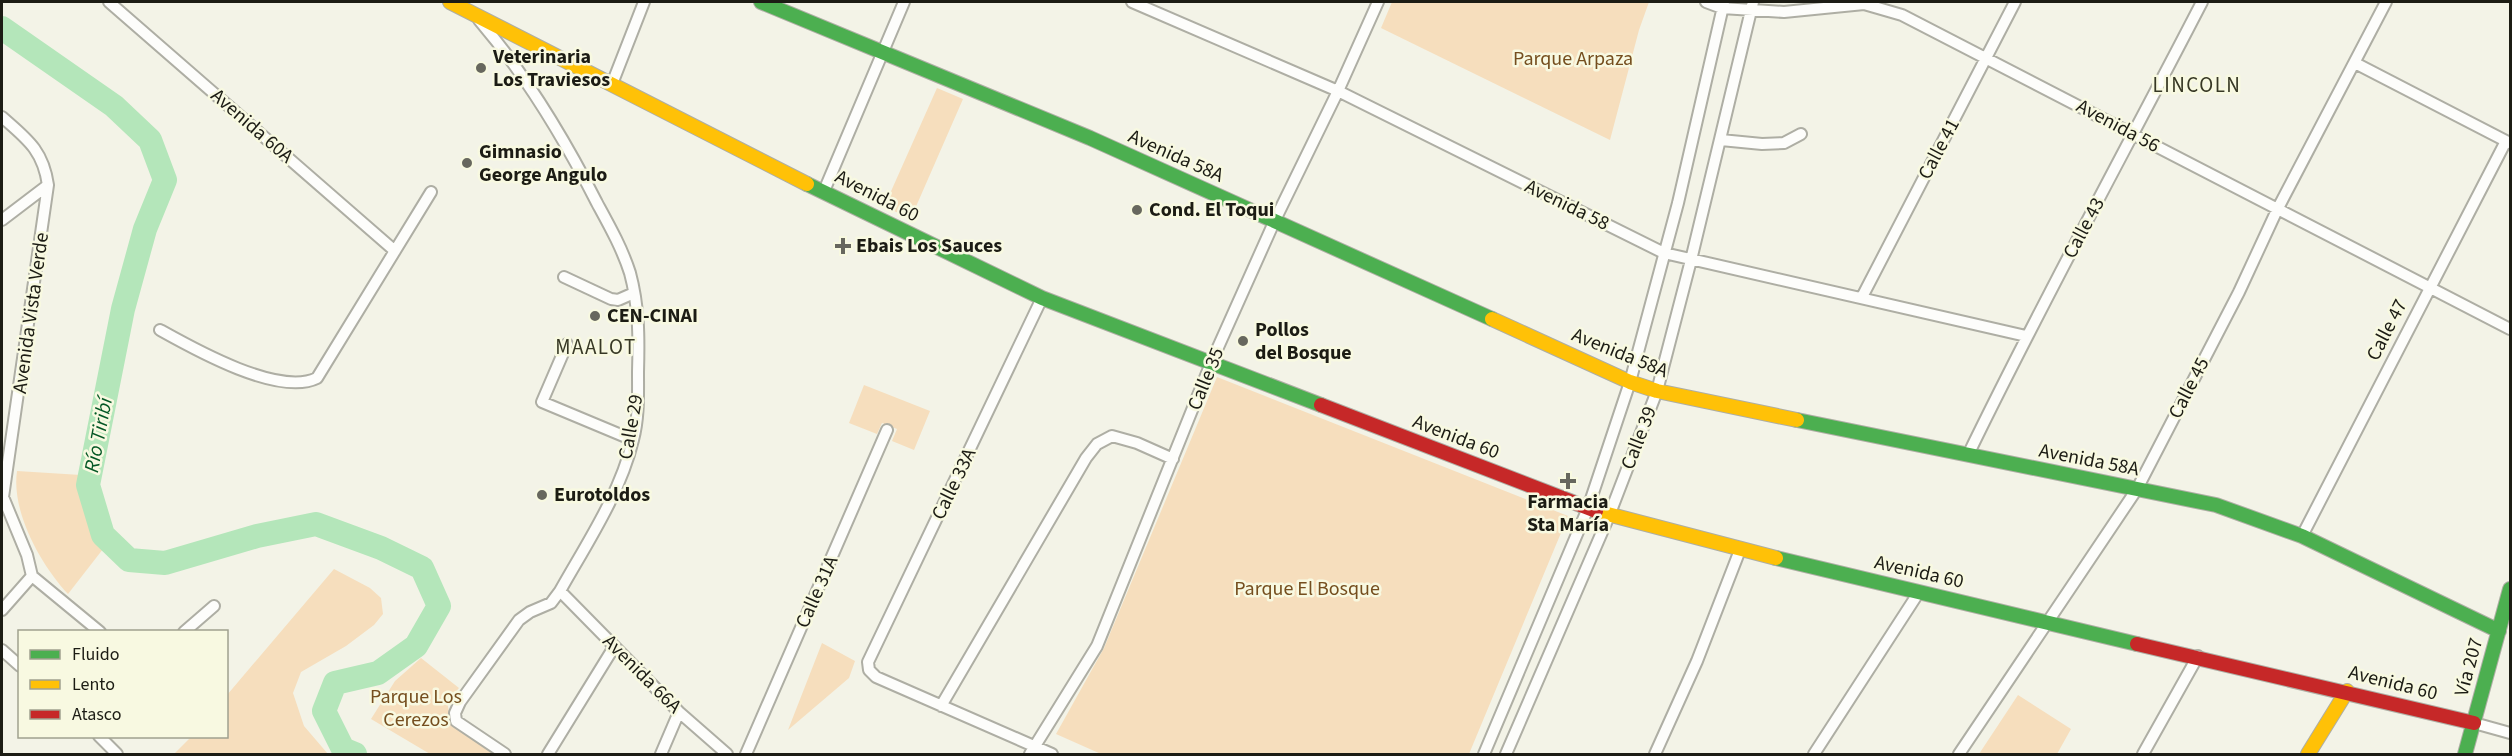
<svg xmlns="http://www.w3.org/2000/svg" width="2512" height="756" viewBox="0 0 2512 756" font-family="'Source Sans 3',sans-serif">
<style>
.green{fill:#f6debd}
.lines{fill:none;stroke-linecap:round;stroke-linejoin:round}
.river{stroke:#b4e6ba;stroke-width:24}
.street-casing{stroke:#aeaea4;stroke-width:14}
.fast-casing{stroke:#aeaea4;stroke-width:16}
.slow-casing{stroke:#aeaea4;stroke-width:16}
.jam-casing{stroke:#aeaea4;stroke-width:16}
.street{stroke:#fdfdfb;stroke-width:10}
.fast{stroke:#4caf50;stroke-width:14}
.slow{stroke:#ffc107;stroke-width:14}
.jam{stroke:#c62828;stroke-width:14}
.poi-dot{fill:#67675e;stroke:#f8f9e1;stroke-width:2}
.labels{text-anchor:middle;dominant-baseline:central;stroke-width:5;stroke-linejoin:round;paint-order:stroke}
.poi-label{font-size:20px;font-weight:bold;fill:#1c1c14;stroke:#f8f9e1;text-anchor:start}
.park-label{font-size:20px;fill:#754e1e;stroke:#f8f9e1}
.street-label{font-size:20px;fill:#1c1c14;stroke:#f8f9e1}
.neighbourhood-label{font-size:21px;letter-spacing:1.5px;fill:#373825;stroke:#f8f9e1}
.water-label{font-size:21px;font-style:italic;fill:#045825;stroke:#f8f9e1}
</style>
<rect width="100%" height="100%" fill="#f3f3e7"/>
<!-- green -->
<path class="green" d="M 1392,2 L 1649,2 L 1639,30 L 1610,140 L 1381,28 Z
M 937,88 L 963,99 L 911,218 L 884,207 Z
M 1217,377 L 1568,516 L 1469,754 L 1101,754 L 1056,734 L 1104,648 Z
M 864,385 L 930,411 L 914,450 L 892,441 L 897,429 L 882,423 L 877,434 L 849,423 Z
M 17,471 L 81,475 L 80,487 L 96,542 L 103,549 L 68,594 C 41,565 11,512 17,471 Z
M 334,569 L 370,588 L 381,598 L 383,614 L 374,625 L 346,646 L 301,672 L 293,693 L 304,726 L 328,754 L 174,754 L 191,737 L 226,736 L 227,695 Z
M 822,643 L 855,661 L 849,678 L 788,730 Z
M 421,658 L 459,688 L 447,702 L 450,716 L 507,754 L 430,754 L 371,719 L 395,681 Z
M 2018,695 L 2071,729 L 2057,754 L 1979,754 Z"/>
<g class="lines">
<!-- river -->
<path class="river" d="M 2,28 L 114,106 L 150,140 L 165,180 L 145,229 L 123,309 L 88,485 L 103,535 L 129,560 L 165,563 L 257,536 L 316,524 L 381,548 L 422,568 L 439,606 L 416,646 L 378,673 L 335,683 L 324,711 L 343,749 L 355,754"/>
<!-- street casing -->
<g class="street-casing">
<path id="street" d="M 109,2 L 395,251
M 1132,2 L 1338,91 L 1664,253 L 2026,336
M 1706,2 L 1722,8 L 1784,12 L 1864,4 L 1902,15 L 2510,329
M 479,20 C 526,75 564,138 597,203 C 609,225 622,248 630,273 C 639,306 639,338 638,372 C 638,395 639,417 633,440 C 620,494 587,543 560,591 L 551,603 L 530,612 L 519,620 L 460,702 L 455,713 L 456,721 L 505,754
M 2355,63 L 2510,143
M 612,84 L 644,2
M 2,117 C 27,139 43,150 48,185 L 3,497 L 27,555 L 32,576 L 100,632
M 1721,140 L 1762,144 L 1784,143 L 1801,134
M 824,191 L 904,2
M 2,220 L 48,185
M 564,277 L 611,299 L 618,300 L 634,293
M 1862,297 L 2015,2
M 1042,298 L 868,662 L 869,670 L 876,677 L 1052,754
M 160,330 C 194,349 279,397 317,378 L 431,192
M 567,344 L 542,402 L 633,440
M 1968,455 C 2042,302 2124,153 2202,2
M 2302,536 L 2506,141
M 560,591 L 679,712 L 727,754
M 2,610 L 32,576
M 184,632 L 214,606
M 2,650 L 20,666
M 941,706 L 1086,458 L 1097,444 L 1112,436 L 1137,443 L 1173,459
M 2474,723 L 2510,733
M 99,736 L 117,754
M 548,754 L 614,647
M 661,754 L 679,712
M 746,754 L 887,430
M 1030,754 L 1097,646 L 1211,363 L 1275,220 L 1338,91 L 1378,2
M 1484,754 L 1588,508 L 1630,382 L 1678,203 L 1724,2
M 1506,754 L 1609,516 L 1657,391 L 1691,260 L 1753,2
M 1655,754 L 1697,661 L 1740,550
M 1814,754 L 1919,592
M 1959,754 L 2137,489 L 2239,292 L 2277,210 L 2386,2
M 2143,754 L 2198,656"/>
</g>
<!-- fast casing -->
<g class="fast-casing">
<path id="fast" d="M 761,2 L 1090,138 L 1492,319
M 807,184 L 1042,298 L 1321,405
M 1797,420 L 2216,505 L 2302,536 L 2499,631
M 1776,558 L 2137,644
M 2465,754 L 2510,589"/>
</g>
<!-- slow casing -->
<g class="slow-casing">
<path id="slow" d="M 450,2 L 807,184
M 1492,319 L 1630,382 L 1657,391 L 1797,420
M 1596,511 L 1776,558
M 2308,754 L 2347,691"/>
</g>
<!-- jam casing -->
<g class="jam-casing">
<path id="jam" d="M 1321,405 L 1596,511
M 2137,644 L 2474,723"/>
</g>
<!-- street -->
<use href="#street" class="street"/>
<!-- fast -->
<use href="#fast" class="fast"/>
<!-- slow -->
<use href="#slow" class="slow"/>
<!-- jam -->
<use href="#jam" class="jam"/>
</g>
<!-- markers -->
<g class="poi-dot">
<circle cx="481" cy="68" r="6"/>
<circle cx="467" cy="163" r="6"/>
<circle cx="1137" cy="210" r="6"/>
<path d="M840 237h6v6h6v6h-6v6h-6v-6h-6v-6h6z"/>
<circle cx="595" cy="316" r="6"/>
<circle cx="1243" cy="341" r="6"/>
<path d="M1565 472h6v6h6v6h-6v6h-6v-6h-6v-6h6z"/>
<circle cx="542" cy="495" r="6"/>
</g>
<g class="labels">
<!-- poi labels -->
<g class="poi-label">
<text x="493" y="57">Veterinaria<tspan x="493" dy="23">Los Traviesos</tspan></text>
<text x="479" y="152">Gimnasio<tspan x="479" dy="23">George Angulo</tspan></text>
<text x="1149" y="210">Cond. El Toqui</text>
<text x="856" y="246">Ebais Los Sauces</text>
<text x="607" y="316">CEN-CINAI</text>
<text x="1255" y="330">Pollos<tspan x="1255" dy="23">del Bosque</tspan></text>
<text x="554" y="495">Eurotoldos</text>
<text x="1568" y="502" text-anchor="middle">Farmacia<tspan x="1568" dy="23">Sta María</tspan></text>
</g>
<!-- park labels -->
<g class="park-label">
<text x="1573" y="59">Parque Arpaza</text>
<text x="1307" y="589">Parque El Bosque</text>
<text x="416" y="697">Parque Los<tspan x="416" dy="23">Cerezos</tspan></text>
</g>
<!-- street labels -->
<g class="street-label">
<text transform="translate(252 126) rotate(41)">Avenida 60A</text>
<text transform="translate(2118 126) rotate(28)">Avenida 56</text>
<text transform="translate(1939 149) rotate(-62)">Calle 41</text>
<text transform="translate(1176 156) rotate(24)">Avenida 58A</text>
<text transform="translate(877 196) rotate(27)">Avenida 60</text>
<text transform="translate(1567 205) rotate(26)">Avenida 58</text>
<text transform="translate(2084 228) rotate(-62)">Calle 43</text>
<text transform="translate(31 313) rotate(-82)">Avenida Vista Verde</text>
<text transform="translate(2387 330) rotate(-63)">Calle 47</text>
<text transform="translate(1620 353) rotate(22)">Avenida 58A</text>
<text transform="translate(1206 379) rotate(-68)">Calle 35</text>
<text transform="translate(2189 388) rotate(-63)">Calle 45</text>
<text transform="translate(631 427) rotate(-80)">Calle 29</text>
<text transform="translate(1456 437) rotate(21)">Avenida 60</text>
<text transform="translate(1639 438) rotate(-69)">Calle 39</text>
<text transform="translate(2089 460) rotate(11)">Avenida 58A</text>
<text transform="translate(954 484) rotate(-64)">Calle 33A</text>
<text transform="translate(1919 572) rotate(13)">Avenida 60</text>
<text transform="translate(817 592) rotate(-66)">Calle 31A</text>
<text transform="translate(2469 667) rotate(-75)">Vía 207</text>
<text transform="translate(642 674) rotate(45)">Avenida 66A</text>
<text transform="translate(2393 683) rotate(14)">Avenida 60</text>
</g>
<!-- neighbourhood labels -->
<g class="neighbourhood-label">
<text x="2197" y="85">LINCOLN</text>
<text x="596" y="347">MAALOT</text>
</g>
<!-- water labels -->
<g class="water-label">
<text transform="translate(98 435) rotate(-79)">Río Tiribí</text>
</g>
</g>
<!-- border -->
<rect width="2512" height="756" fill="none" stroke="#1c1c14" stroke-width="6"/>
<!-- legend -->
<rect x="18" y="630" width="210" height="108" fill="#f8f9e1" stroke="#a0a18f" stroke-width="1.5"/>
<rect x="30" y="650" width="30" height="9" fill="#4caf50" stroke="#a0a18f" stroke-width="1.5"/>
<text x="72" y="660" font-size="18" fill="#1c1c14">Fluido</text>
<rect x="30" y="680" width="30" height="9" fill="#ffc107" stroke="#a0a18f" stroke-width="1.5"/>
<text x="72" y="690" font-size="18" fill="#1c1c14">Lento</text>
<rect x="30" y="710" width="30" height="9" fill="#c62828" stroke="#a0a18f" stroke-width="1.5"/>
<text x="72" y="720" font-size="18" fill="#1c1c14">Atasco</text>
</svg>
